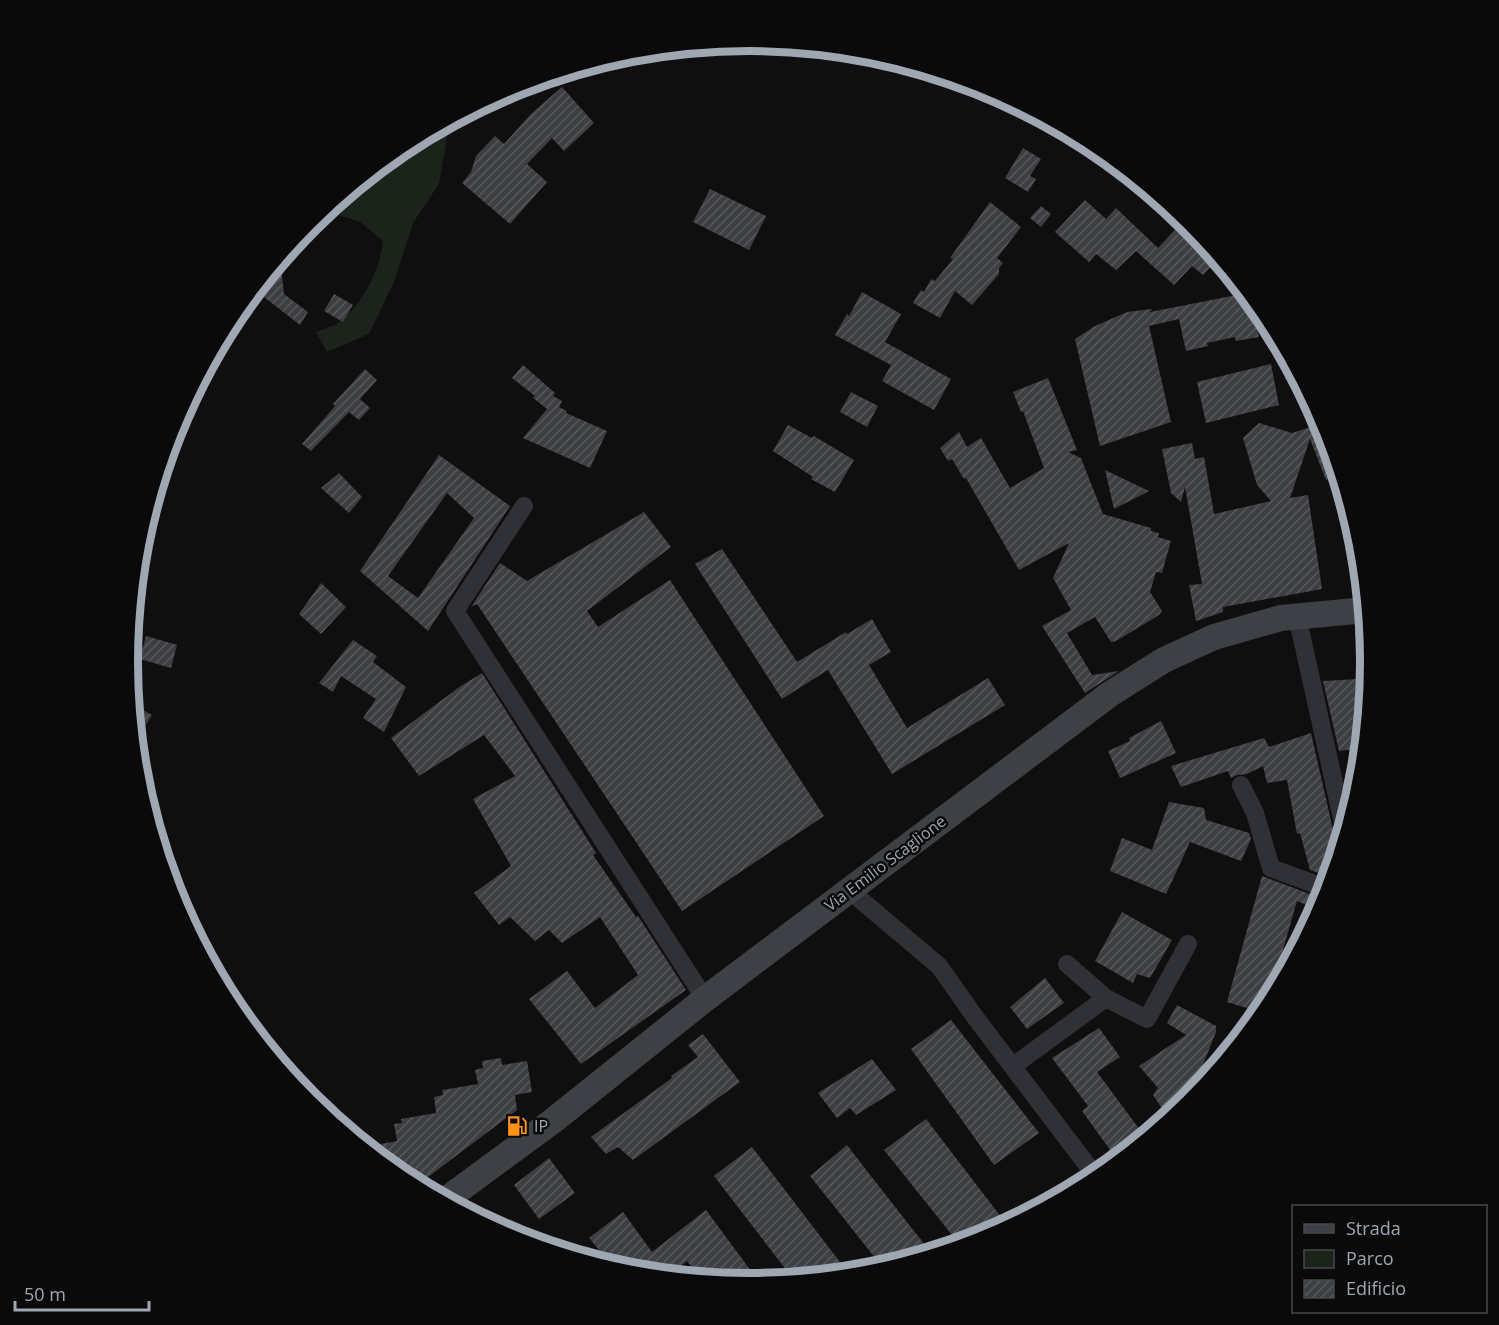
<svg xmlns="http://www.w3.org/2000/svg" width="1499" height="1325" viewBox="0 0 1499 1325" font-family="'Open Sans',sans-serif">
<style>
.green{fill:#1b231b}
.building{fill:url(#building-hatch);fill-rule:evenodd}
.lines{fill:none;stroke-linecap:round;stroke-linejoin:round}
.minor{stroke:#303136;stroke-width:18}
.secondary{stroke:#3d4146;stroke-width:26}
.labels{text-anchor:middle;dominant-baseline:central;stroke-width:5;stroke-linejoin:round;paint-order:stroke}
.street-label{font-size:16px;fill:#9fa7b3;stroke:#0a0a0b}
.poi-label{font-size:16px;fill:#9fa7b3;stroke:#0a0a0b;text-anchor:start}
.rim{fill:none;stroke:#9fa7b3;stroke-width:8}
</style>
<defs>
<pattern id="building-hatch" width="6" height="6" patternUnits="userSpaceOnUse" patternTransform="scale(1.5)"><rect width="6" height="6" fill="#3e3f43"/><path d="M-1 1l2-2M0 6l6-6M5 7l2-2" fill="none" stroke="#57585c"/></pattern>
</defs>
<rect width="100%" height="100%" fill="#0f0f10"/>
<!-- green -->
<path class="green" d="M 583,66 L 448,132 L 439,184 L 413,223 L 394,282 L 369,334 L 327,352 L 316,332 C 323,329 332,327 338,323 C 362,306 380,270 383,241 L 360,222 L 325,210 L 404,145 L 512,88 Z"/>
<!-- building -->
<path class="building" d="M 562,87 L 594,123 L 564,151 L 552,138 L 527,164 L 547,182 L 510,224 L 462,183 L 471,172 L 476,156 L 495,136 L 504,144 L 531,114 Z
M 1023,148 L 1041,159 L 1030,176 L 1036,179 L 1028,192 L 1005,178 Z
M 710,189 L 766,216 L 749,250 L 693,222 Z
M 1085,200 L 1106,219 L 1116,208 L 1158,248 L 1185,219 L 1219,258 L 1203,275 L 1192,266 L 1174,285 L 1136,251 L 1116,270 L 1096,254 L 1089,262 L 1055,232 Z
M 990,202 L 1021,227 L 997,258 L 1003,263 L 999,268 L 999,274 L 972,305 L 955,291 L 940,318 L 913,303 L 921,290 L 924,292 L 931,279 L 935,281 L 953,259 L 950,258 Z
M 1041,206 L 1051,214 L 1041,227 L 1030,218 Z
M 280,259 L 284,294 L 308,312 L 300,325 L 255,290 Z
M 862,292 L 901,314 L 885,342 L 951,379 L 934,410 L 882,381 L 891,365 L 835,335 L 847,314 L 849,316 Z
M 1247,293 L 1251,298 L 1259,337 L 1236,341 L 1235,337 L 1207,343 L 1208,346 L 1186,351 L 1179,319 L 1149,326 L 1171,422 L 1100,446 L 1075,339 L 1095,326 L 1127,312 L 1152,309 L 1150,312 Z
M 334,294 L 353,305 L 343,322 L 324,311 Z
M 1271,364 L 1279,405 L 1206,423 L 1197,382 Z
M 523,365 L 555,393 L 553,396 L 562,401 L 559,407 L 567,411 L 566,413 L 607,431 L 590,468 L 523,438 L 547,409 L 533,398 L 535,396 L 512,378 Z
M 365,369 L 377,380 L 360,399 L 370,408 L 359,420 L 349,412 L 311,451 L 302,444 L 335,406 L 333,404 Z
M 1048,378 L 1077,450 L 1068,452 L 1081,458 L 1103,514 L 1151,528 L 1151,531 L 1159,533 L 1158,537 L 1171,541 L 1162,573 L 1156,572 L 1150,592 L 1162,611 L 1159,615 L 1116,641 L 1111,642 L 1095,617 L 1067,633 L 1092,675 L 1119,671 L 1085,693 L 1042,626 L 1071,610 L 1053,578 L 1069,543 L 1019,570 L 966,478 L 964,479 L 952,459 L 948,461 L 940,448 L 959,432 L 967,447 L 981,438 L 1010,488 L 1044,468 L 1023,411 L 1021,412 L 1013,392 Z
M 851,392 L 878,406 L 867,427 L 840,412 Z
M 1259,423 L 1292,433 L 1323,423 L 1324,425 L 1340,475 L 1326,480 L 1310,439 L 1290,498 L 1308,495 L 1322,589 L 1223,607 L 1223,612 L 1196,621 L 1189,585 L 1202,584 L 1185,487 L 1181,502 L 1171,493 L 1162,449 L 1192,443 L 1195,459 L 1204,457 L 1214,514 L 1271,501 L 1257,485 L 1243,438 Z
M 788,425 L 812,438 L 814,436 L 854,460 L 835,492 L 811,479 L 813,477 L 773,451 Z
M 439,455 L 510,506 L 428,631 L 360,571 ZM 447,493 L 474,518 L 418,598 L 388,576 Z
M 1105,470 L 1149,491 L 1114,509 Z
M 339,473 L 362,497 L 349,513 L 321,488 Z
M 644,512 L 671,547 L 587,611 L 598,627 L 670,580 L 824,816 L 682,911 L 477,604 L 471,607 L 500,563 L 527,581 Z
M 722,549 L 797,662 L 846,632 L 847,634 L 872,619 L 891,652 L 869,665 L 907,728 L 988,678 L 1005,705 L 892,774 L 828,670 L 782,699 L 695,564 Z
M 321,583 L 346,607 L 321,634 L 299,614 Z
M 1368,626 L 1371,663 L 1363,748 L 1339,751 L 1323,681 L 1357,679 L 1355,627 Z
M 146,636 L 177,645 L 171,668 L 140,659 Z
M 353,640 L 377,656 L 373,662 L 406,687 L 384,732 L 363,718 L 376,699 L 341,676 L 333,692 L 319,683 Z
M 482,673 L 596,853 L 593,855 L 636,917 L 638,916 L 686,990 L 581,1064 L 529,999 L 567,971 L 595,1008 L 638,975 L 600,917 L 562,943 L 549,930 L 535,941 L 510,917 L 499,925 L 474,893 L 511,866 L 473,799 L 515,776 L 484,735 L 419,776 L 391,738 L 458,688 Z
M 132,704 L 152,715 L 135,743 L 133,720 Z
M 1161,721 L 1176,753 L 1120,778 L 1108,751 L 1130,741 L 1129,738 Z
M 1311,733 L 1334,834 L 1339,841 L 1340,848 L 1333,872 L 1321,874 L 1310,870 L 1300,833 L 1297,834 L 1287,780 L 1267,783 L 1263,766 L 1247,774 L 1237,775 L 1231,778 L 1228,771 L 1181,787 L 1171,766 L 1264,738 L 1269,747 Z
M 1169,802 L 1204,808 L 1206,820 L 1249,833 L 1251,839 L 1241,861 L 1190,842 L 1166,894 L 1110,871 L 1122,838 L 1152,850 Z
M 1262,876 L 1315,896 L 1311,907 L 1297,901 L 1272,988 L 1277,989 L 1263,1013 L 1227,1002 Z
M 1122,912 L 1172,940 L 1150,978 L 1137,974 L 1133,983 L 1095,961 Z
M 1045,978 L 1064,1003 L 1027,1029 L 1010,1007 Z
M 1177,1005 L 1216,1026 L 1216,1032 L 1197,1080 L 1206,1082 L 1189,1103 L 1169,1119 L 1153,1095 L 1158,1088 L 1139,1066 L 1186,1035 L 1167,1023 Z
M 951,1020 L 1039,1133 L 994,1165 L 911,1049 Z
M 1099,1028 L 1120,1057 L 1097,1072 L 1146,1138 L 1118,1161 L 1082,1111 L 1088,1106 L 1052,1058 Z
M 703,1034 L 740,1082 L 633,1160 L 618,1147 L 606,1154 L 591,1137 L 672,1078 L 671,1076 L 698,1057 L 688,1045 Z
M 501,1058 L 502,1065 L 527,1061 L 532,1092 L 515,1095 L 517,1110 L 416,1186 L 404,1179 L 364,1147 L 397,1141 L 394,1124 L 402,1123 L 401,1119 L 436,1113 L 434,1097 L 443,1095 L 442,1090 L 478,1084 L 475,1070 L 483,1068 L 482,1061 Z
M 872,1059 L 896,1090 L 856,1115 L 850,1108 L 837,1118 L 818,1093 Z
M 926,1119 L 969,1175 L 1008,1226 L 987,1237 L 960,1245 L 884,1150 Z
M 847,1145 L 867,1171 L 932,1254 L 884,1269 L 810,1176 Z
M 752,1147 L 840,1262 L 820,1278 L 794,1280 L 714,1176 Z
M 549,1158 L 575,1193 L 539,1219 L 514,1185 Z
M 706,1210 L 760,1283 L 749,1284 L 702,1280 L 687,1261 L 668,1276 L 628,1272 L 614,1268 L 589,1238 L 623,1212 L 652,1252 Z"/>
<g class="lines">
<!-- minor -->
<path class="minor" d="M 524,506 L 455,611 L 705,999
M 1297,616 L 1345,832
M 1241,785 L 1255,813 L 1271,868 L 1328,889
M 849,890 L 939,966 L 975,1017 L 1097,1178
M 1067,964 L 1106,998
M 1013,1066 L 1106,998 L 1147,1019 L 1188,944"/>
<!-- secondary -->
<path class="secondary" d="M 444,1201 L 554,1120 L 705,999 L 1110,694 L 1164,660 L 1214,637 L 1281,618 L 1366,610"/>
</g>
<!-- icons -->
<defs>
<g id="fuel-bare" transform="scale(1.62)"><path d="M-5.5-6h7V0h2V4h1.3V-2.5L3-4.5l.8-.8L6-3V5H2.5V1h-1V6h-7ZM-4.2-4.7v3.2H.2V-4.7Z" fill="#ff9318" stroke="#0a0a0b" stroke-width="2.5" paint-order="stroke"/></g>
</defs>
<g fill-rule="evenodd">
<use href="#fuel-bare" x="517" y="1126"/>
</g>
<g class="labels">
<!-- street labels -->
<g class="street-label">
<text transform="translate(885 863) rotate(-37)">Via Emilio Scaglione</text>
</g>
<!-- poi labels -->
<g class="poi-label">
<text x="534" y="1126">IP</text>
</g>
</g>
<!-- crop -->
<path d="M0 0H1499V1325H0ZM138 662a611 611 0 1 1 1222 0a611 611 0 1 1-1222 0Z" fill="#0a0a0b" fill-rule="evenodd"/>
<path class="rim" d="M138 662a611 611 0 1 1 1222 0a611 611 0 1 1-1222 0Z"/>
<!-- legend -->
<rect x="1292" y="1205" width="195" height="108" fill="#0a0a0b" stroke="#46494e" stroke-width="1.5"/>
<rect x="1304" y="1224" width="30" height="9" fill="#3d4146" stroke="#46494e" stroke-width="1.5"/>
<text x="1346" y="1235" font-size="18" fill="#9fa7b3">Strada</text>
<rect x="1304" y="1250" width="30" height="18" fill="#1b231b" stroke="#46494e" stroke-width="1.5"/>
<text x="1346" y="1265" font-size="18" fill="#9fa7b3">Parco</text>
<rect x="1304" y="1280" width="30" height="18" fill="url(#building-hatch)" stroke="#46494e" stroke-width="1.5"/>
<text x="1346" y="1295" font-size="18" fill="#9fa7b3">Edificio</text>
<!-- scale -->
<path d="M15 1301v9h134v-9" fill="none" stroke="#9fa7b3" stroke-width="3"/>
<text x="24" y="1301" font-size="18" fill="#9fa7b3" stroke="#0a0a0b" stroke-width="4.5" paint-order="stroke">50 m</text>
</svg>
